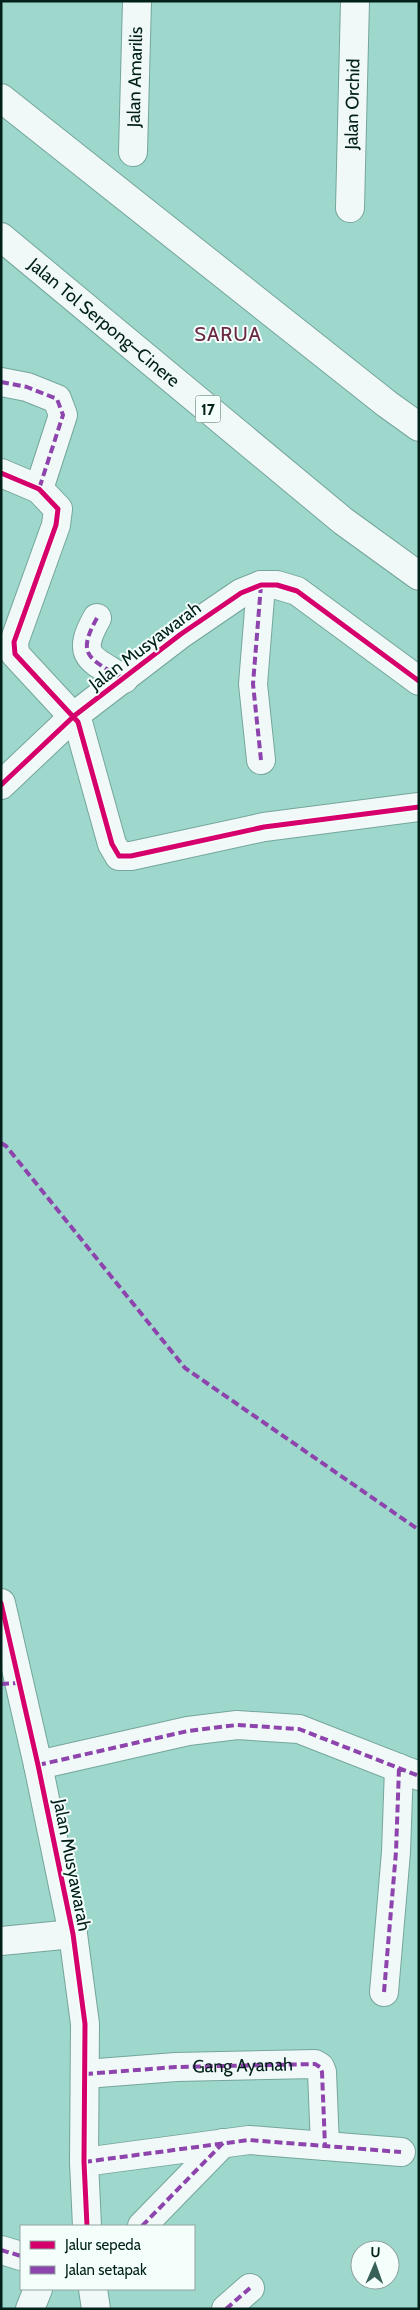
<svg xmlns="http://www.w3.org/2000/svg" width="420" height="2310" viewBox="0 0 420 2310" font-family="Cabin,sans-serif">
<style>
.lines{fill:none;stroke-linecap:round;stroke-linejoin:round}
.minor-casing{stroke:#75a59c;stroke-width:30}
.highway-casing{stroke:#75a59c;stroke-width:30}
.minor{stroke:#f0f9f7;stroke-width:28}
.highway{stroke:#f0f9f7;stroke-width:28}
.quiet{stroke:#8e44ad;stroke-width:4;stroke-dasharray:8 4;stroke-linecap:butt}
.cycleway-casing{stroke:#f4fefb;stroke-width:8}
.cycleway{stroke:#d6006c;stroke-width:5}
.labels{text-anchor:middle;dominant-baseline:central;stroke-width:4;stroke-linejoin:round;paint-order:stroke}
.shield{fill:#f4fefb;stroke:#49635d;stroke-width:1}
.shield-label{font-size:16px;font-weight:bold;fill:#002019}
.street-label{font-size:18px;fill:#002019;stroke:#f4fefb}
.quarter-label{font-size:20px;letter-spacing:1px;fill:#6b2843;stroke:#f4fefb}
</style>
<rect width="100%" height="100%" fill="#9ed8cc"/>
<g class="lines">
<!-- minor casing -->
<g class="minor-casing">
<g id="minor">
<path id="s1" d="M 133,152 L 137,1"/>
<path id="s2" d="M 350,208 L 355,1"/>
<path d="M 1,382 L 27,387 L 57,399 L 63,415 L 39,489"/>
<path d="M 1,473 L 39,489 L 58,509 L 56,525 L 14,642 L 15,654 L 78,722 L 112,844 L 119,856 L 131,856 L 264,827 L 419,807"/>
<path d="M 261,585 L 253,684 L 261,760"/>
<path d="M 97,618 C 75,657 91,659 124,679"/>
<path d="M 1,785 L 74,716 L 181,634 L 241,593 L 261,585 L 277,585 L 297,591 L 419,681"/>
<path d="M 1,1603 L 38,1765 L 73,1934 L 85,2024 L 84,2162 L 87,2226"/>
<path d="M 38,1765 L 188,1731 L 237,1725 L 299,1729 L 419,1776"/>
<path d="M 1,1941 L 73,1934"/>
<path d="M 384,1992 L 396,1852 L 399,1768"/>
<path id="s3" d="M 85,2074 L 176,2067 L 315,2064 L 320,2067 L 322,2072 L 325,2146"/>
<path d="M 84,2162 L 249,2140 L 401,2152"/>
<path d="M 142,2226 L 223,2143"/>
<path d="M 1,2250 L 21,2256"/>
<path d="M 93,2289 L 96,2309"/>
<path d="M 30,2309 L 38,2289"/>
<path d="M 226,2309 L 250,2288"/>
</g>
</g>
<!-- highway casing -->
<g class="highway-casing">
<g id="highway">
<path d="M 1,98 L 387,404 L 419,427"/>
<path id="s4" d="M 1,237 L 343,521 L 419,576"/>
</g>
</g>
<!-- minor -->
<use href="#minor" class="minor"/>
<!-- highway -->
<use href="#highway" class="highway"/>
<!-- quiet -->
<path class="quiet" d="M 1,382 L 27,387 L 57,399 L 63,415 L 39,489
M 261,585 L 253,684 L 261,760
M 97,618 C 75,657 91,659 124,679
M 1,1143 L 6,1146 L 185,1368 L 419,1530
M 1,1684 L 20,1683
M 38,1765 L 188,1731 L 237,1725 L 299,1729 L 419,1776
M 384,1992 L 396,1852 L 399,1768
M 85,2074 L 176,2067 L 315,2064 L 320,2067 L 322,2072 L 325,2146
M 84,2162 L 249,2140 L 401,2152
M 142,2226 L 223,2143
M 1,2250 L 21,2256
M 226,2309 L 250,2288"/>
<!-- cycleway casing -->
<g class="cycleway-casing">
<path id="cycleway" d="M 1,473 L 39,489 L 58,509 L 56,525 L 14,642 L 15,654 L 78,722 L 112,844 L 119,856 L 131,856 L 264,827 L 419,807
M 1,785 L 74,716 L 181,634 L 241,593 L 261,585 L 277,585 L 297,591 L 419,681
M 1,1603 L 38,1765 L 73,1934 L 85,2024 L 84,2162 L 87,2226"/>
</g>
<!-- cycleway -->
<use href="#cycleway" class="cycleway"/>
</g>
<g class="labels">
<!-- shield labels -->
<rect class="shield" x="195.5" y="395.5" width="25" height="27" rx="4"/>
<g class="shield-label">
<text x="208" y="409">17</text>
</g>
<!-- street labels -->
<g class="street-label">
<text stroke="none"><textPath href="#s1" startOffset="75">Jalan Amarilis</textPath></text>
<text stroke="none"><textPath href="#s2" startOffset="104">Jalan Orchid</textPath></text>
<text stroke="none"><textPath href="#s4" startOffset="134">Jalan Tol Serpong–Cinere</textPath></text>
<text transform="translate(145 646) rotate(-37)">Jalan Musyawarah</text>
<text transform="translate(72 1865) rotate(79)">Jalan Musyawarah</text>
<text stroke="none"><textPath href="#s3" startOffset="158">Gang Ayanah</textPath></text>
</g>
<!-- quarter labels -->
<g class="quarter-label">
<text x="228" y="334">SARUA</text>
</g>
</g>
<!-- border -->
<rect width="420" height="2310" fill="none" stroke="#002019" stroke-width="5"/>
<!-- legend -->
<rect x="20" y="2225" width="175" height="65" fill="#f4fefb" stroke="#92a5a1"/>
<rect x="30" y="2241" width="25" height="8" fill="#d6006c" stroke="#92a5a1"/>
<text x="65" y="2250" font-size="15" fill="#002019">Jalur sepeda</text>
<rect x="30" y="2266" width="25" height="8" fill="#8e44ad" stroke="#92a5a1"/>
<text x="65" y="2275" font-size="15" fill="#002019">Jalan setapak</text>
<!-- north arrow -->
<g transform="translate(375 2265) rotate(2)"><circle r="24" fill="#f4fefb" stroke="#92a5a1"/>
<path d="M0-4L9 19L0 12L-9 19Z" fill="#376058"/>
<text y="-8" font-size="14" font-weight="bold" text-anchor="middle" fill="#002019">U</text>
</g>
</svg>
